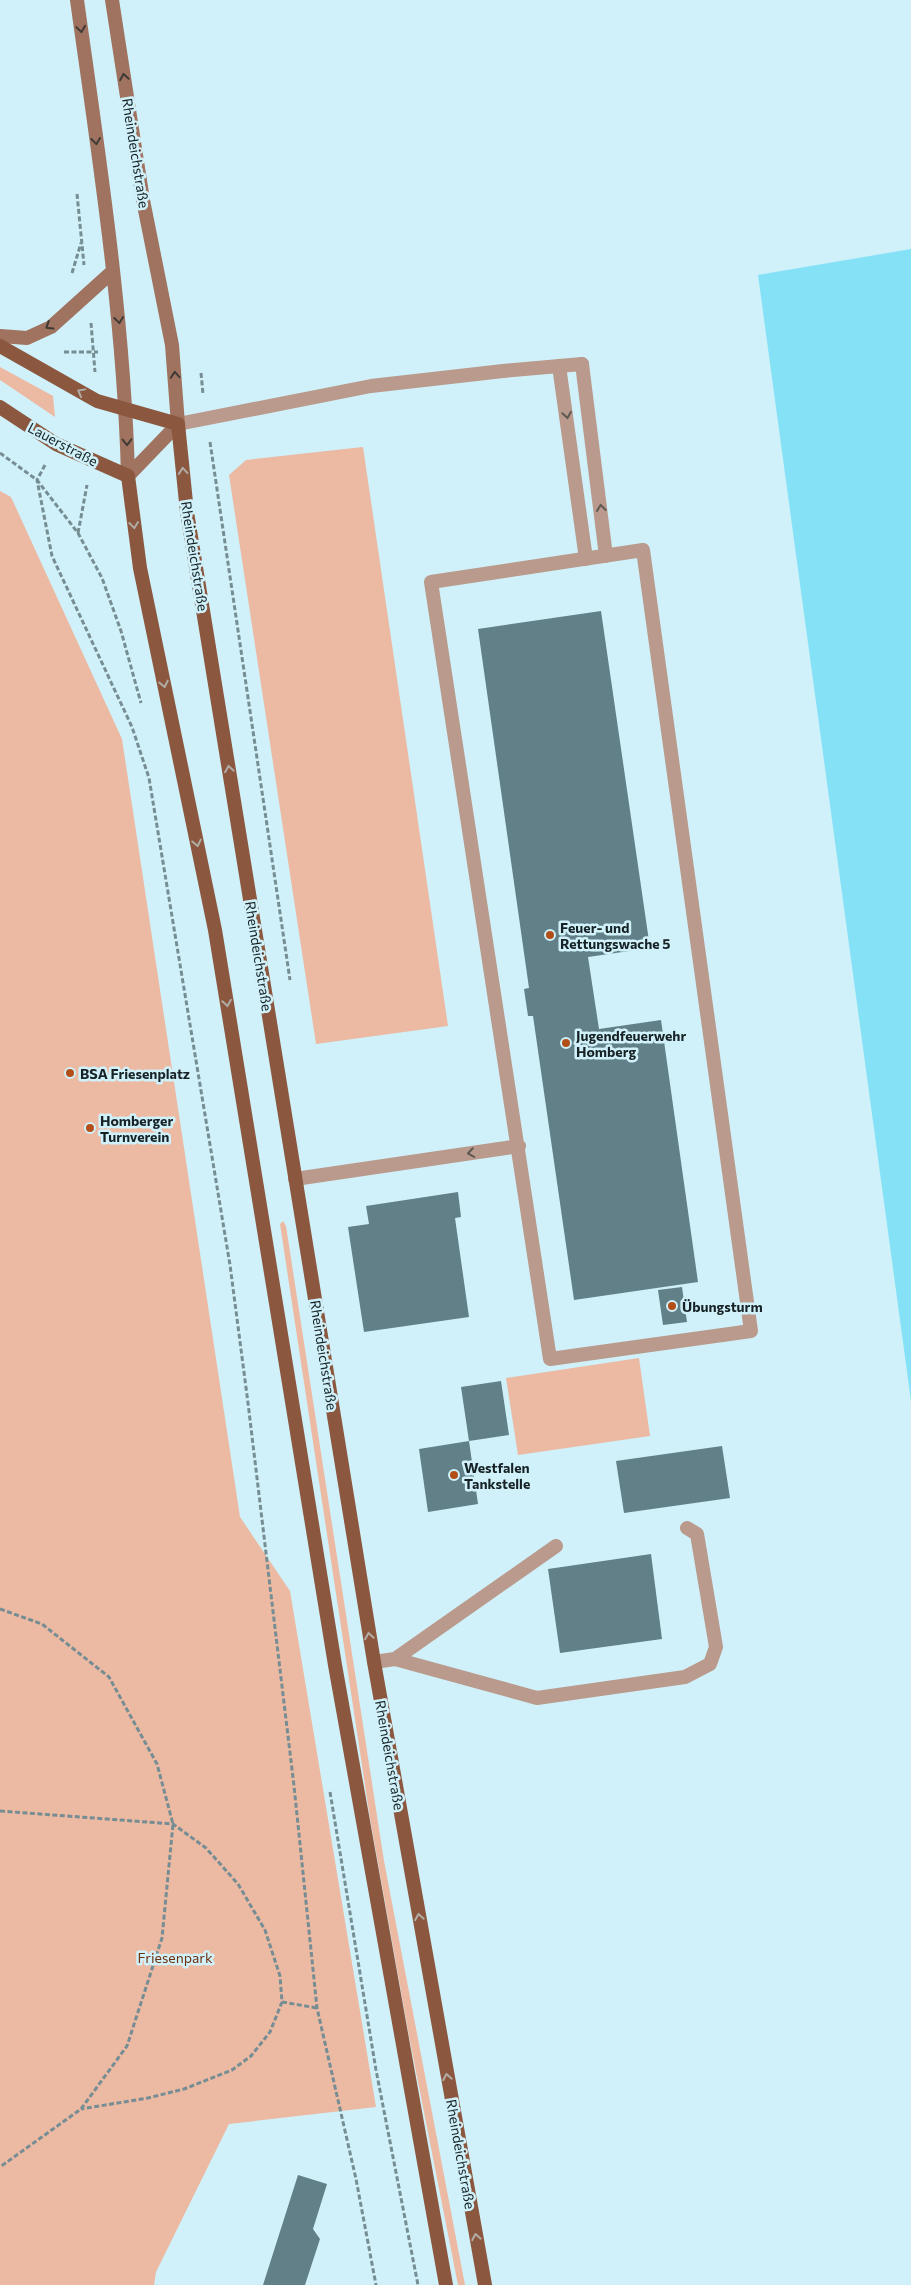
<svg xmlns="http://www.w3.org/2000/svg" width="911" height="2285" viewBox="0 0 911 2285" font-family="Commissioner,sans-serif">
<style>
.green{fill:#ecb9a3}
.water{fill:#84e1f6}
.building{fill:#618087}
.lines{fill:none;stroke-linecap:round;stroke-linejoin:round}
.path{stroke:#768d93;stroke-width:3;stroke-dasharray:5 2.5;stroke-linecap:butt}
.service{stroke:#b99a8c;stroke-width:14}
.minor{stroke:#b99a8c;stroke-width:14}
.secondary{stroke:#9f735f;stroke-width:14}
.primary{stroke:#8c573f;stroke-width:14}
.oneway{stroke:#3f3a36}
.oneway2{stroke:#b1aca5}
.oneway3{stroke:#5f5853}
.poi-dot{fill:#b24f18;stroke:#d0f1f9;stroke-width:2}
.labels{text-anchor:middle;dominant-baseline:central;stroke-width:5;stroke-linejoin:round;paint-order:stroke}
.street-label{font-size:14px;fill:#162225;stroke:#d0f1f9}
.poi-label{font-size:14px;font-weight:bold;fill:#162225;stroke:#d0f1f9;text-anchor:start}
.park-label{font-size:14px;fill:#6f3010;stroke:#d0f1f9}
</style>
<rect width="100%" height="100%" fill="#d0f1f9"/>
<!-- green -->
<path class="green" d="M 0,367 L 53,396 L 55,417 L 0,380 Z
M 363,447 L 448,1026 L 316,1044 L 229,475 L 246,460 Z
M 0,491 L 11,497 L 122,739 L 240,1517 L 290,1591 L 376,2107 L 229,2124 L 156,2272 L 154,2285 L 0,2285 Z
M 283,1221 L 286,1226 L 384,1861 L 465,2285 L 458,2285 L 409,2036 L 370,1818 L 280,1224 Z
M 639,1358 L 650,1436 L 518,1455 L 506,1378 Z"/>
<!-- water -->
<path class="water" d="M 911,249 L 911,1401 L 758,275 Z"/>
<!-- building -->
<path class="building" d="M 601,611 L 650,948 L 588,957 L 599,1029 L 661,1020 L 698,1282 L 574,1300 L 533,1016 L 528,1016 L 524,989 L 529,988 L 478,629 Z
M 458,1192 L 461,1217 L 455,1218 L 469,1317 L 364,1332 L 348,1227 L 369,1224 L 366,1206 Z
M 682,1287 L 687,1322 L 663,1325 L 658,1290 Z
M 501,1381 L 509,1435 L 469,1441 L 461,1387 Z
M 469,1441 L 478,1504 L 428,1512 L 419,1449 Z
M 722,1446 L 730,1498 L 624,1513 L 616,1461 Z
M 651,1554 L 662,1639 L 560,1653 L 548,1569 Z
M 298,2175 L 327,2184 L 313,2229 L 320,2239 L 305,2285 L 263,2285 Z"/>
<g class="lines">
<!-- path -->
<path class="path" d="M 77,194 L 84,265
M 72,273 L 81,243
M 91,323 L 95,372
M 64,352 L 98,352
M 201,373 L 203,394
M 210,442 L 290,980
M 0,453 L 37,480 L 78,533 L 102,578 L 121,631 L 141,703
M 45,465 L 37,480 L 52,556 L 132,727 L 149,778 L 230,1265 L 248,1403 L 294,1786 L 317,2008 L 356,2179 L 376,2285
M 78,533 L 87,485
M 0,1609 L 42,1624 L 109,1677 L 157,1764 L 173,1824 L 162,1938 L 127,2046 L 81,2109 L 0,2167
M 330,1792 L 376,2070 L 418,2285
M 0,1811 L 173,1824 L 206,1848 L 238,1884 L 265,1930 L 280,1976 L 282,2002 L 270,2032 L 251,2056 L 232,2070 L 184,2089 L 148,2098 L 81,2109
M 282,2002 L 317,2008"/>
<!-- service -->
<path class="service" d="M 582,364 L 606,556
M 559,366 L 586,559
M 643,550 L 751,1331 L 550,1359 L 431,582 Z
M 295,1179 L 519,1146
M 395,1659 L 556,1546
M 374,1662 L 395,1659 L 537,1698 L 685,1677 L 710,1664 L 716,1647 L 697,1534 L 687,1528"/>
<!-- minor -->
<path class="minor" d="M 178,424 L 371,386 L 503,371 L 582,364"/>
<!-- secondary -->
<path class="secondary" d="M 77,0 C 99,158 124,317 128,476
M 112,0 L 143,200 L 172,345 L 178,424 L 128,476
M 0,336 L 27,338 L 51,327 L 112,272"/>
<!-- primary -->
<path class="primary" d="M 0,346 L 97,401 L 178,424 L 187,512 L 374,1662 L 485,2285
M 0,407 L 56,444 L 128,476 L 140,568 L 215,930 L 335,1665 L 446,2285"/>
</g>
<!-- one-way arrows -->
<defs><path id="oneway-chevron" d="M-2-3.5L2.5 0L-2 3.5" fill="none" stroke-width="1.6" stroke-linecap="round" stroke-linejoin="round" transform="scale(1.25)"/></defs>
<g class="oneway">
<use href="#oneway-chevron" transform="translate(81 29) rotate(82)"/>
<use href="#oneway-chevron" transform="translate(124 77) rotate(-99)"/>
<use href="#oneway-chevron" transform="translate(96 141) rotate(83)"/>
<use href="#oneway-chevron" transform="translate(119 320) rotate(83)"/>
<use href="#oneway-chevron" transform="translate(49 326) rotate(148)"/>
<use href="#oneway-chevron" transform="translate(175 375) rotate(-94)"/>
<use href="#oneway-chevron" transform="translate(127 442) rotate(89)"/>
</g>
<g class="oneway2">
<use href="#oneway-chevron" transform="translate(81 392) rotate(-151)"/>
<use href="#oneway-chevron" transform="translate(183 471) rotate(-95)"/>
<use href="#oneway-chevron" transform="translate(134 525) rotate(83)"/>
<use href="#oneway-chevron" transform="translate(164 684) rotate(78)"/>
<use href="#oneway-chevron" transform="translate(229 769) rotate(-99)"/>
<use href="#oneway-chevron" transform="translate(197 843) rotate(78)"/>
<use href="#oneway-chevron" transform="translate(227 1003) rotate(81)"/>
<use href="#oneway-chevron" transform="translate(369 1636) rotate(-99)"/>
<use href="#oneway-chevron" transform="translate(419 1917) rotate(-100)"/>
<use href="#oneway-chevron" transform="translate(447 2077) rotate(-100)"/>
<use href="#oneway-chevron" transform="translate(476 2237) rotate(-100)"/>
</g>
<g class="oneway3">
<use href="#oneway-chevron" transform="translate(567 415) rotate(81)"/>
<use href="#oneway-chevron" transform="translate(601 508) rotate(-97)"/>
<use href="#oneway-chevron" transform="translate(471 1153) rotate(171)"/>
</g>
<!-- markers -->
<g class="poi-dot">
<circle cx="550" cy="935" r="5"/>
<circle cx="566" cy="1043" r="5"/>
<circle cx="70" cy="1073" r="5"/>
<circle cx="90" cy="1128" r="5"/>
<circle cx="672" cy="1306" r="5"/>
<circle cx="454" cy="1475" r="5"/>
</g>
<g class="labels">
<!-- street labels -->
<g class="street-label">
<text transform="translate(136 153) rotate(81)">Rheindeichstraße</text>
<text transform="translate(63 444) rotate(28)">Lauerstraße</text>
<text transform="translate(195 556) rotate(81)">Rheindeichstraße</text>
<text transform="translate(259 956) rotate(81)">Rheindeichstraße</text>
<text transform="translate(324 1355) rotate(81)">Rheindeichstraße</text>
<text transform="translate(390 1755) rotate(80)">Rheindeichstraße</text>
<text transform="translate(461 2154) rotate(80)">Rheindeichstraße</text>
</g>
<!-- poi labels -->
<g class="poi-label">
<text x="560" y="927">Feuer- und<tspan x="560" dy="16">Rettungswache 5</tspan></text>
<text x="576" y="1035">Jugendfeuerwehr<tspan x="576" dy="16">Homberg</tspan></text>
<text x="80" y="1073">BSA Friesenplatz</text>
<text x="100" y="1120">Homberger<tspan x="100" dy="16">Turnverein</tspan></text>
<text x="682" y="1306">Übungsturm</text>
<text x="464" y="1467">Westfalen<tspan x="464" dy="16">Tankstelle</tspan></text>
</g>
<!-- park labels -->
<g class="park-label">
<text x="175" y="1957">Friesenpark</text>
</g>
</g>
</svg>
